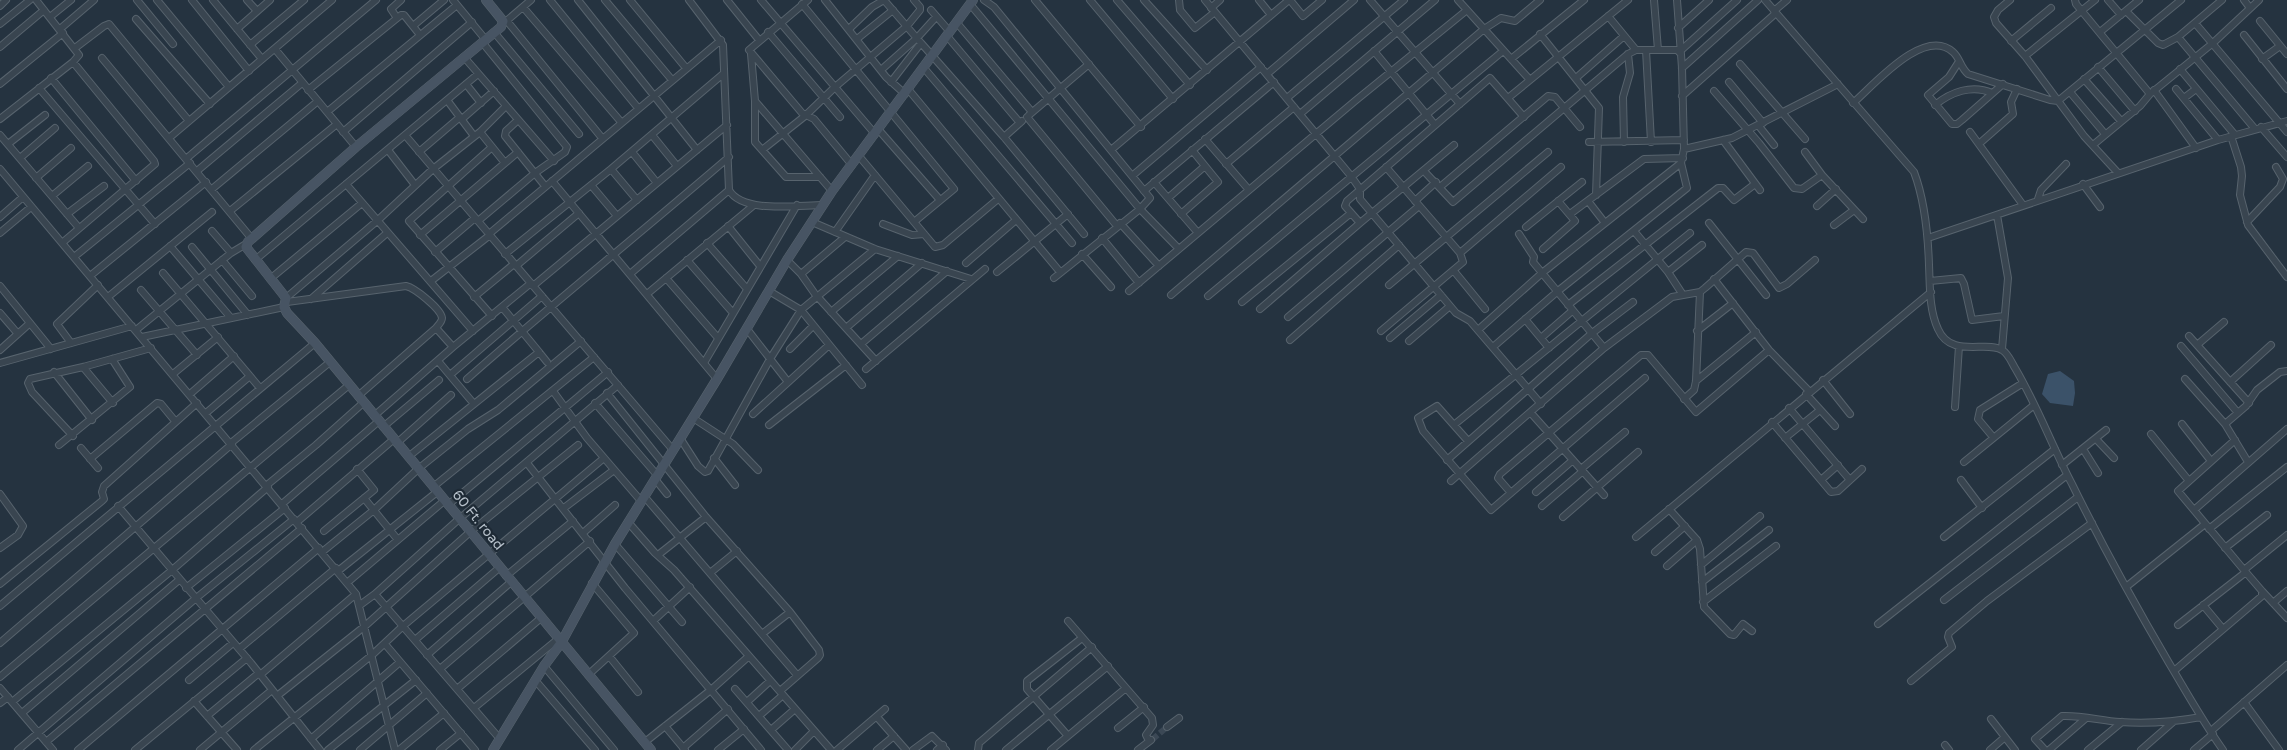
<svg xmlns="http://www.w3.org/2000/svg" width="2287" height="750" viewBox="0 0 2287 750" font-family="'Varela Round',sans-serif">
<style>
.water{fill:#3b5269}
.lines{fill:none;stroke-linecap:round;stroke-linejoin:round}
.street-tunnel{stroke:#3b4855;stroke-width:6;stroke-dasharray:6 3;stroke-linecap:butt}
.street-casing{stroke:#57636d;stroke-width:8}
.secondary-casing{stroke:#57636d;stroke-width:10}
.street{stroke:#394550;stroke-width:6}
.secondary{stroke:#475463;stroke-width:9}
.labels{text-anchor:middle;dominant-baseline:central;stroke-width:4.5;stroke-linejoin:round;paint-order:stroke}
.street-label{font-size:14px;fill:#b6c0ca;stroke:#1e2a35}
</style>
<rect width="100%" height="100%" fill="#253340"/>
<!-- water -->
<path class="water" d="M 2060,371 L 2074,381 L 2075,393 L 2073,406 L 2050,403 L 2042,394 L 2048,374 Z"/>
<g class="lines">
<!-- street-tunnel -->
<path class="street-tunnel" d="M 1153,739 L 1167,727"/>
<!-- street casing -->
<g class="street-casing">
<path id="street" d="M 137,0 L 173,44
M 157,0 L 229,87
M 192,0 L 249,71
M 213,0 L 262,59
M 247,0 L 257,11
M 453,0 L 485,39
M 550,0 L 638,108
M 578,0 L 697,150
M 605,0 L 672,80
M 630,0 L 686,68
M 689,0 L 723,45 L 729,190 C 743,214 798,205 823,205
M 727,0 L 759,40
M 761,0 L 875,134
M 808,0 L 749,50 L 802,113 L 814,119 L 852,165
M 825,0 L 886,77 L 905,94
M 984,0 L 994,7 L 1150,198 L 1140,209 L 1054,278
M 1035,0 L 1141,127
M 1090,0 L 1173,99
M 1117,0 L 1190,85
M 1144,0 L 1207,70
M 1179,0 L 1180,10 L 1195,28 L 1215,12
M 1205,0 L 1351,176 L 1360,189 L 1360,199 L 1456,313 L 1470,321 L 1541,404
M 1259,0 L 1271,15
M 1290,0 L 1303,16 L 1322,0
M 1370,0 L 1460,104
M 1458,0 L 1530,80
M 1654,0 L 1658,50
M 1765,0 L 1914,172 C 1925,201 1928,235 1929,265 C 1930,286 1929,310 1938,329 C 1951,359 1986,340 2002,350 C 2008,353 2012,363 2015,368 C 2037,405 2052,446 2072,484 C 2102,545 2135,605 2169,663 C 2187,693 2203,722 2223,750
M 2010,0 L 1998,10 L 1994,17 L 1996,23 L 2025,56 L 2084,136 L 2118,173
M 2075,0 L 2076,4 L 2150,94
M 2108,0 L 2121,15
M 2244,0 L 2250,8
M 802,4 L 954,189 L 914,222
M 970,4 L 1140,209 L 1179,249
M 0,6 L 6,0
M 523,7 L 621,122
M 1211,8 L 1220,0
M 931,10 L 950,32
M 1774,11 L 1787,0
M 2126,11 L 2158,43 L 2163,45 L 2178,37 L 2222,0
M 1608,16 L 1636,50
M 50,17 L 71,0
M 397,18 L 391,9 L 401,0
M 136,19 L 210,104
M 507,21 L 602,138
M 2260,21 L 2287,54
M 504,23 L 531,0
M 957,23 L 1032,112
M 2195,23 L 2287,132
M 0,24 L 30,0
M 413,26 L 444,0
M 1678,28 L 1709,0
M 60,29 L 94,0
M 237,29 L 270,0
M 849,29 L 872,7 L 884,0 L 921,43
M 494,32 L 579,134
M 768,32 L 840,117
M 2100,32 L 2139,0
M 1540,34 L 1599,108 L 1596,195
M 2244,35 L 2287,89
M 947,36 L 1020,123
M 2178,37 L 2255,129
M 857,39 L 893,10
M 2011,41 L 2051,8
M 250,45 L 304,0
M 0,47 L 44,10
M 75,48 L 104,26 L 109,24 L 189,121
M 275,49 L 356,147
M 1646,50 L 1651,142
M 1374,51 L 1435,125
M 1679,52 L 1737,0
M 751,54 L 755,101 L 832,191
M 2025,56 L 2095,0
M 464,57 L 554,161
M 102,58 L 252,239
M 1511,59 L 1584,0
M 2262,59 L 2280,46
M 1958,63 L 1949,77 L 1928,95 L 1952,124 L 1957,124 L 1962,120 L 2003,84
M 1740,64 L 1805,139
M 2098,67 L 2135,111
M 924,68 L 1072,243
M 1682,68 L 1758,0
M 2180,69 L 2235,135
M 881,70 L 917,38 L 936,17
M 1267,74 L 1354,0
M 51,78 L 136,181
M 1576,78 L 1624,36
M 2084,79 L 2121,121
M 891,82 L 921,43 L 1004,137 L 1084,234
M 1729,82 L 1763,123
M 0,84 L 63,33
M 466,84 L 481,103
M 39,88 L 155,224
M 908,89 L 1060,272
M 2176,89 L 2218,140
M 308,90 L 401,15 L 404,15 L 420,35
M 2154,90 L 2196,148
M 1714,91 L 1759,143 L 1794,188 L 1802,189 L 1822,175 L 1863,219
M 2070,92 L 2105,134
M 1682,96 L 1776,13
M 1287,98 L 1404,0
M 1508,98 L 1628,0
M 2184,98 L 2196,89
M 447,100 L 474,136
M 755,101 L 755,142 L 786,177 L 820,177
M 1853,103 C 1874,85 1924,26 1953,52 C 1960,58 1960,67 1968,74 L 2050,100 L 2058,101 L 2181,0
M 1935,105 C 1951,92 1972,84 1992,93
M 327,112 L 457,5
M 1300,114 L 1435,0
M 1029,115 L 1089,64
M 1027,117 L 1117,226
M 0,119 L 73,62 L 79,55 L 36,0
M 462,119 L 494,91
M 518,120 L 506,131 L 505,136 L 545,186
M 1758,125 L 1774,145
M 2261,127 L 2287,157
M 878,129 L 940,200
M 343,132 L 472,22
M 480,132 L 505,163
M 1970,132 L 2023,205
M 0,135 L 79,228
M 405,135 L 489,234
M 652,135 L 677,166
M 2231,136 L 2241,167 L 2242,176 L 2240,195 L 2248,225 L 2287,277
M 1004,137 L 1022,121
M 169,138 L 332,0
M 1205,139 L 1249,190
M 1723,140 L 1760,190
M 1589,142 L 1684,140
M 1624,142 L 1623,97 L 1630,73 L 1628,54
M 1980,143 L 2013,114 L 2011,102 L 2017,89
M 8,144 L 45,115
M 2093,145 L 2140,106 L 2150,94 L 2213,43 L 2259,0
M 492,147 L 409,221 L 492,316
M 1684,149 L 1732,138 L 1838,84
M 388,150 L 415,185
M 762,150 L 805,116 L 835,87 L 907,26 L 920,10 L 920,7 L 914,0
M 1111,150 L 1289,0
M 419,152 L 460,117
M 632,152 L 657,183
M 1805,152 L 1822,175
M 859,156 L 935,247 L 943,245 L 998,199
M 20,158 L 55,128
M 187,158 L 376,0
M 1226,164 L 1294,107
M 0,169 L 356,594 L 395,750
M 611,169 L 637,200
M 197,171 L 302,83
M 1424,171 L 1453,202 L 1628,54 L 1636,50 L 1679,50
M 1132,176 L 1261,67
M 36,178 L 71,148
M 552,181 L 717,379
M 1154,182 L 1198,233
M 346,184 L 473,331
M 2083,184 L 2100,207
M 591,185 L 617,216
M 1440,187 L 1548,96 L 1555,97 L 1580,127
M 212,189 L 318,101
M 1144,191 L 1274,82
M 52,196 L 88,166
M 1168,198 L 1205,166
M 2038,199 L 2041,190 L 2066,164
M 1415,201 L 1436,182
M 1588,201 L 1605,223
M 1817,206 L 1836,189
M 230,211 L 337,124
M 67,214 L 104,186
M 1181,214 L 1218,182 L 1192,150
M 1570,214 L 1644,159 L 1683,158
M 1997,215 L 2008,278 L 2002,349
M 0,217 L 23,197
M 478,221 L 535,173 L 565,152 L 567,147 L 482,42
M 812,222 L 875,249 L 971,279
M 2247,222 L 2280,187 L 2283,179 L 2276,167
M 1120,223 L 1159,266
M 1360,223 L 1454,145
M 1709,223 L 1766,295
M 883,224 L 912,235 L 924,234
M 1834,225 L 1854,210
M 728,226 L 760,266
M 1526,227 L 1582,182
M 212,231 L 231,253
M 1634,231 L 1668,272 L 1683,295
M 835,232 L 875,175
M 0,233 L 31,207
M 1519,234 L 1534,257 L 1533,262 L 1604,348
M 420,235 L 518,152
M 1102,238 L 1139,283
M 1928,238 L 2218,140 L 2287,121
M 62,243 L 155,164 L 154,161 L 73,62
M 707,243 L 747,289
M 170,246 L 231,318
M 192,247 L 248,315
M 1543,249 L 1575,221 L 1558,201
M 435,252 L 475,218
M 1460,253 L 1561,167
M 505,254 L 611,169 L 723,74
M 1082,254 L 1111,287
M 74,257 L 190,163
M 222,260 L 252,296
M 255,260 L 478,74
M 687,260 L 733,313
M 787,260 L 801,274 L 815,294 L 876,361
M 966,263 L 1016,220
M 516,266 L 579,213
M 1454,271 L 1485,309
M 997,272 L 1068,214
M 1668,272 L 1702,245
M 163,273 L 260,388
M 630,274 L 729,190
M 801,274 L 845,237
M 90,276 L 206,182
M 666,278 L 718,338
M 270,279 L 362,203
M 1714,279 L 1769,350 L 1809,391
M 431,281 L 490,235
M 1930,281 L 1961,278 L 1964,284 L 1972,320 L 2004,316
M 1389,285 L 1548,152
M 0,286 L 51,349
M 533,286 L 727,125
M 141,290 L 197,355
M 769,291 L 801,310 L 862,385
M 1129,291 L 1355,101 L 1467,10
M 647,294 L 754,205
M 1171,295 L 1484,29 L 1501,18 L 1515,21 L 1540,0
M 1208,296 L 1503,51
M 108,297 L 212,212
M 474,297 L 514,264
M 286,298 L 377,221 L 433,169 L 480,132 L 506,106
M 311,299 L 387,233
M 287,302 L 406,286 C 415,288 441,309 442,318 C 442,322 438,325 436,328 L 358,396
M 1242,302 L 1351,213
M 1568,305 L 1718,188 L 1723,188 L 1734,200 L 1755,184
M 1260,309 L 1360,223 L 1345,206 L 1347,201 L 1490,78 L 1524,117
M 831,312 L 898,256
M 0,313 L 18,334
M 1288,317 L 1419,206
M 1525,319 L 1549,348
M 436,328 L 453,347
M 846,328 L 922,263
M 747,329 L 788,382
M 136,330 L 231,253 L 246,244
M 1478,330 L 1542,273 L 1681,163
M 1381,331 L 1463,262 L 1460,253 L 1386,167
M 1697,331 L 1733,303
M 2189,336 L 2249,403
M 142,337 L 284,307
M 1390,338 L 1441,295
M 1541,338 L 1572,311
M 1290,340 L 1399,245
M 1409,341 L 1450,306
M 71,343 L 57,324 L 98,285
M 861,344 L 947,271
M 2197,345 L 2224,322
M 2181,346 L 2238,413
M 1493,347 L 1558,291 L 1687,188 L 1681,163 L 1684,149 L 1682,68 L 1677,0
M 790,349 L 813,326
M 0,350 L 30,323
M 539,352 L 547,362
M 438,361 L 474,404
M 0,363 L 132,326
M 704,363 L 797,205
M 83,367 L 113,403
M 866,369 L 985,269
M 54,372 L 92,420
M 173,374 L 218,337
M 450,375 L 542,296
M 467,379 C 553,303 642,232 729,157
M 2185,379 L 2225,424 L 2248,462
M 1823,380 L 1850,414
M 1696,381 L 1756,332
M 2230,382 L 2271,345
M 553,391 L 587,438 L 641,501
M 607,393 L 706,517 L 790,612 L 819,650 L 820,655 L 818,658 L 780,691
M 190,394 L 234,356
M 1806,394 L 1835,426
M 1684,399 L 1694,390 L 1696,381 L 1700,292
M 595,403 L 657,475
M 1955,407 L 1959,346
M 1789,408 L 1850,480
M 206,413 L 250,376
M 1531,413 L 1604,495
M 753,414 L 829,345
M 374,416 L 453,347 L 531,283
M 693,418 L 733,444 L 758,470
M 1772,422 L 1831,492 L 1838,491 L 1862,469
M 1455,424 L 1690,233
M 2182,424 L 2211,461
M 2225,424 L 2246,406 L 2257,390 L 2280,372 L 2287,371
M 769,425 L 846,365
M 383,427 L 439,380
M 2151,434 L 2189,481
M 73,436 L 32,392 L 28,383 L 30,379 L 83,367 L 151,348
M 1993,437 L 1978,419 L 1980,410 L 2023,383
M 680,438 L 698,466 L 705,472 L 708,471 L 770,359 L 801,310 L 875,249
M 1785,438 L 1820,410
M 2096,439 L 2114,458
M 2235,440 L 2178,491 L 2244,570
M 1468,441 L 1437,406 L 1418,418 L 1423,431 L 1491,510 L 1645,378
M 231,443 L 330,362
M 397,443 L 451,395
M 59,445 L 130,387 L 112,359
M 81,448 L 98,468
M 2083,449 L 2098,473
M 673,450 L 489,234 L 721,40
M 408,457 L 539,352 L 502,307
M 714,458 L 735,485
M 90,459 L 157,403 L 161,404 L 175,421
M 1447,460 L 1591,334 L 1633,302
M 1964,462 L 2034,405
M 527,463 L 625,588 L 761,750
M 2062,465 L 2106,430
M 1581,469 L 1625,432
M 655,479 L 667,494
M 1821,480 L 1838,465
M 1961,480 L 1982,508
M 1451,481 L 1604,348 L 1672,297 L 1700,292 L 1705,288 L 1746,252 L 1753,253 L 1779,288 L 1787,284 L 1815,260
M 267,485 L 316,445 L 363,403
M 433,487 L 594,357
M 1536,492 L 1573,460
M 1511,493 L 1498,478 L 1500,474 L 1641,355 L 1648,355 L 1696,412 L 1769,350
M 0,494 L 23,526 L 18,535 L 0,548
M 644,496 L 797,675
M 364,498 L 398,540
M 282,504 L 379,421
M 448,505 L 608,372
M 118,506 L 251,663 L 320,750
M 1542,506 L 1583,471
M 564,508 L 614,470
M 1669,509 L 1697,540 L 1700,549 L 1704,607 L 1730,634 L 1734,635 L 1743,624 L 1752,631
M 2194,510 L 2287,429
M 1563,517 L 1638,452
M 297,522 L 394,439
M 628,522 L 655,553 L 674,570 L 831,750
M 2209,529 L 2287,467
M 324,531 L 374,490 L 357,469
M 583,533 L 615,505
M 1636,537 L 1931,292
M 1944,537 L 2055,449
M 615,544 L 682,622
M 2225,548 L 2267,515
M 322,552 L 374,510 L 418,469 L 468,429 L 498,410 L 581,341
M 1655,552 L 1685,526
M 658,555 L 706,517
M 1701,565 L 1760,516
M 1667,566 L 1697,540
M 338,571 L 437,492
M 710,573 L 737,551
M 506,576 L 573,521
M 348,582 L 444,501
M 1702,582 L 1769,530
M 0,584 L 102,501 L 104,499 L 102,492 L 104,486 L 197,403
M 2126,587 L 2205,524
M 186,588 L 285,508
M 2262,591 L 2287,618
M 1944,600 L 2078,497
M 1703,602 L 1776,546
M 2273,603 L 2287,591
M 360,605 L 375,594
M 2203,605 L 2223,629
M 0,606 L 315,343
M 653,621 L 690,587
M 1068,621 L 1152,718 L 1153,725 L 1146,735 L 1149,741
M 1878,624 L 2067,475
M 2178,625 L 2246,572
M 762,634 L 790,612
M 415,640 L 499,568
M 0,643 L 232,444
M 385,644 L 475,750
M 239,649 L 336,568
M 427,655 L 511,582
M 609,656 L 638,692
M 544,666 L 614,750
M 440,669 L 590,541
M 2174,671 L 2262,596 L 2262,591 L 2244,570 L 2287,535
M 260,675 L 356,594
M 588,675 L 634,633 L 592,583
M 0,677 L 349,385
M 189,680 L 233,643
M 535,680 L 595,750
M 1911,681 L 1952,647 L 1948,637 L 1949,633 L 1987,601 L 2092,523
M 0,688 L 53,750
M 457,689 L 541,618
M 735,689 L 788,750
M 277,696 L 365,626 L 470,532 L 578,445
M 194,701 L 237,750
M 12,702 L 171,571 L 268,487
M 747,702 L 770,681
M 2244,702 L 2279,750
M 0,703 L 8,697
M 474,708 L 558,639
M 22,713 L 179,580
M 207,716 L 259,673
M 759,716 L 783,695
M 877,717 L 906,750
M 1991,719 L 2015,750
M 665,726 L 685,750
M 1167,727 L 1179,718
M 1118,728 L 1144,707
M 771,730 L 795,709
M 2211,731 L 2287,665
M 1068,736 L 1027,689 L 1027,681 L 1082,638
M 311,739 L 400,662
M 500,739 L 375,594 L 459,519 L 618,385
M 46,742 L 302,528
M 645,742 L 712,689 L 749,656
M 1945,745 L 1949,750
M 683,748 L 728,709
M 18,750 L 195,599 L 294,519
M 78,750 L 319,548
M 135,750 L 247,658
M 200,750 L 272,690
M 254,750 L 372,655 L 403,626 L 604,458
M 328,750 L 416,680
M 360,750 L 427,693
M 399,750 L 444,713
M 440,750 L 461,733
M 718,750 L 744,729
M 795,750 L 814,731
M 837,750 L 885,709
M 877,750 L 894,736
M 913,750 L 932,736 L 946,750
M 937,750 L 943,745
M 978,750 L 979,743 L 1092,647
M 1006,750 L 1108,666
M 1051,750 L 1126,688
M 1138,750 L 1151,740
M 1990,750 L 2005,737
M 2045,750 L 2035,739 L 2062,716 C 2081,715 2102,721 2120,722 C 2148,724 2174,722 2201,717
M 2049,750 L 2085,719
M 2088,750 L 2122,722
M 2141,750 L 2173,722
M 2194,750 L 2213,734"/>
</g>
<!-- secondary casing -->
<g class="secondary-casing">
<path id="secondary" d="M 486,0 L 503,21 L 501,27 L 356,147 L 248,242 L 246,247 L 286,298 L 284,307 L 287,313 L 315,343 L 651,750
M 493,750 L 544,666 L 561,643 L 615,544 L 717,379 L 787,260 L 832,191 L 973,0"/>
</g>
<!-- street -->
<use href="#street" class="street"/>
<!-- secondary -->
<use href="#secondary" class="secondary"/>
</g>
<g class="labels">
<!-- street labels -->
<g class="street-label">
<text transform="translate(478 520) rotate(51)">60 Ft. road</text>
</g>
</g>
</svg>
